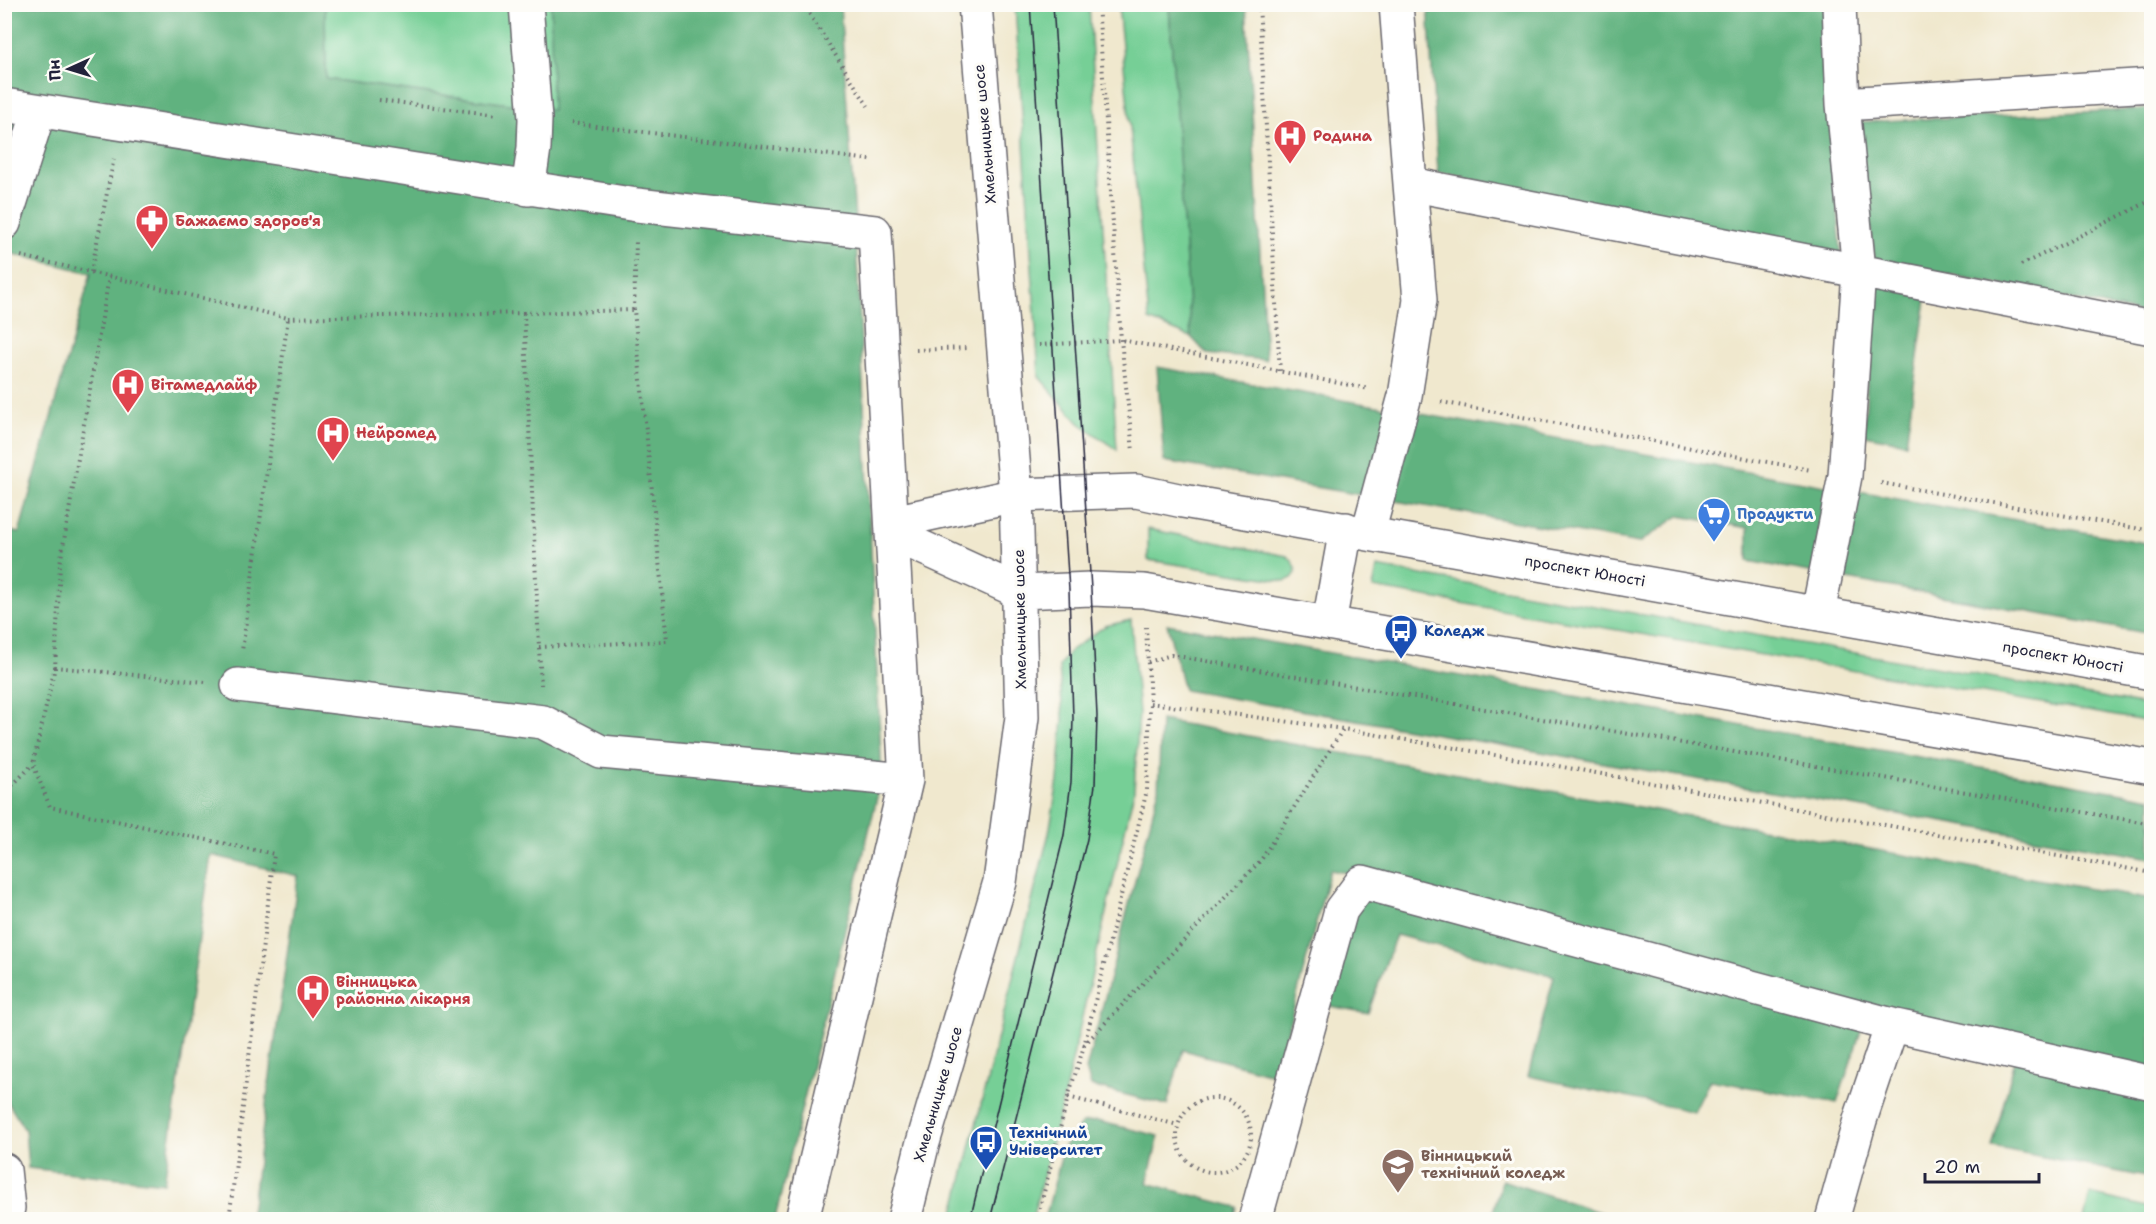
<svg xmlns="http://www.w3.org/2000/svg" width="2156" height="1224" viewBox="0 0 2156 1224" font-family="'Shantell Sans',sans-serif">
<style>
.green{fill:#76cf96;stroke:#4c7868;stroke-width:1.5}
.forest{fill:#60b27f;stroke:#416a5d;stroke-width:1.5}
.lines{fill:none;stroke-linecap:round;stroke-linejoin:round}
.minor-casing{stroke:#6a676e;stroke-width:36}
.major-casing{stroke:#6a676e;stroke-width:36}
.path{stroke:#6a676e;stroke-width:4;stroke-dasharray:1.5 4.5;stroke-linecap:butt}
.minor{stroke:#fff;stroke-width:33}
.major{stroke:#fff;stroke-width:33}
.tram{stroke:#22223b;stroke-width:1.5}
.labels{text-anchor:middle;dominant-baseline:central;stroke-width:6;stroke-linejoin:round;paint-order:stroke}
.street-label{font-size:15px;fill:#22223b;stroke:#fdfcf7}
.health-label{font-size:15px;font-weight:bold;fill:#be3a42;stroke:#fdfcf7;text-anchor:start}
.shop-label{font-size:15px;font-weight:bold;fill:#366cbe;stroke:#fdfcf7;text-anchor:start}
.transit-label{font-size:15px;font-weight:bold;fill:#164399;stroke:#fdfcf7;text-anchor:start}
.education-label{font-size:15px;font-weight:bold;fill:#785e54;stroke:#fdfcf7;text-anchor:start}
</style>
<rect width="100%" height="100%" fill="#fdfcf7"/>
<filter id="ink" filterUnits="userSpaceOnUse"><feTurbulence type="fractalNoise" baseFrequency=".0167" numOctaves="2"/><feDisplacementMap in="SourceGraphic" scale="12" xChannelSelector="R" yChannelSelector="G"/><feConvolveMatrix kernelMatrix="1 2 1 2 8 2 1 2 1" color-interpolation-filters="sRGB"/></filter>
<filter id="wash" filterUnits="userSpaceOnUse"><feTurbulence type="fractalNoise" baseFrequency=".008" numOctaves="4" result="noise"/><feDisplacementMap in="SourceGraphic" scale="24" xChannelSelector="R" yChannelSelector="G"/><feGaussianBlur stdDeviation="1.35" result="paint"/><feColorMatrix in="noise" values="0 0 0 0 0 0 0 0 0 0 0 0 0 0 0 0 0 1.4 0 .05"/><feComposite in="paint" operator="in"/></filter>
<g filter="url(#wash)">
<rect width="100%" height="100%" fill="#f0e8ce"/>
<!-- green -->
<path class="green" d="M 325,5 L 551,5 L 553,110 L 326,79 Z
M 1015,5 L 1089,5 L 1117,450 L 1079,423 L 1039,377 Z
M 1118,5 L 1169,5 L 1191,337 L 1149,320 Z
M 1148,529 L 1287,556 C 1298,565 1301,577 1284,581 L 1148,560 Z
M 1377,567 L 2151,706 L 2151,722 L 1373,588 Z
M 1131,620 L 1139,713 L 1134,791 L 1064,1096 L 1032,1219 L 966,1219 L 967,1215 L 954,1212 L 1049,833 L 1058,781 L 1063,718 L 1059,666 L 1071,650 L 1105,626 Z
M 2090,1194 L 2151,1208 L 2151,1219 L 2084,1219 Z"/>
<!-- forest -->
<path class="forest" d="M 5,5 L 325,5 L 326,79 L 552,110 L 551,5 L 840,5 L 855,219 L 882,777 L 775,1219 L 250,1219 L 298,876 L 211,855 L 164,1183 L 28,1168 L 25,1130 L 5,1098 L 5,530 L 19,533 L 91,273 L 5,252 Z
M 1169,5 L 1246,5 L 1266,360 L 1207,354 L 1191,337 Z
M 1428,5 L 1824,5 L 1841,253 L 1438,173 Z
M 2151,109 L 2151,315 L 1930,271 L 1906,443 L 1864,435 L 1874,257 L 1857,122 Z
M 1157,367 L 2151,544 L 2151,634 L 1748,561 L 1748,528 L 1679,516 L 1639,543 L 1164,461 Z
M 1167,624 L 2151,798 L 2151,858 L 1184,690 Z
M 1161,720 L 2151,900 L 2151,1178 L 1992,1147 L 2019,1045 L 1870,1004 L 1837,1103 L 1710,1080 L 1694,1112 L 1528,1076 L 1554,976 L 1396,935 L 1368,1013 L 1329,1006 L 1355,874 L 1330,870 L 1276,1075 L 1183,1050 L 1167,1105 L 1091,1086 L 1086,1070 L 1158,792 Z
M 1097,1121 L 1159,1136 L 1147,1183 L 1237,1207 L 1234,1219 L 1045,1219 L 1064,1146 L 1082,1123 Z
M 1502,1180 L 1620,1219 L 1491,1219 Z"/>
</g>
<g filter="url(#ink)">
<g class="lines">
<!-- minor casing -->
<g class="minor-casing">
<path id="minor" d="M 526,4 L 535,119 L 534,148 L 528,189
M 1396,4 L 1410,184 L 2152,328
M 1843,104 L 2152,85
M 4,105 L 637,205 L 875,232 L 906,780 L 802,1220
M 4,223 L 39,111
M 893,522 L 1016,495
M 1368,533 L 1405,396 L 1420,300 L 1410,184
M 893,534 L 1020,592
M 1818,613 L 1845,476 L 1859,271 L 1843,104 L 1839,4
M 238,685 L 543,722 L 601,752 L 906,780
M 4,1170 L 8,1208 L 4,1218
M 1255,1220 L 1341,910 L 1362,882 L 1892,1025 L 2152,1083
M 1832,1220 L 1860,1120 L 1892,1025"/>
</g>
<!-- major casing -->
<g class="major-casing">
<path id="major" d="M 1016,495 L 1136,491 L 1183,501 L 2152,673
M 1020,592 L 1091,589 L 1144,591 L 2152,767
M 1329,623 L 1346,529
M 904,1220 L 922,1146 L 1000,882 L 1022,717 L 1016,495 L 975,4"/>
</g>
<!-- path -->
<path class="path" d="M 803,4 L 868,106
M 1098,4 L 1121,340 L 1133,451
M 1259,4 L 1280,373
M 379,100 L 498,115
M 571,123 L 871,160
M 21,256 L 288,318 L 242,651
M 2021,265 L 2152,200
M 91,272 L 114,158
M 634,310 L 636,241
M 288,318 L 524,313
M 1039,345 L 1121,340 L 1369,389
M 916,350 L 968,348
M 1441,402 L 1811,470
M 1881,483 L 2152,531
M 539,647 L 667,641 L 634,310 L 524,313 L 539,647 L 541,685
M 1148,662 L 1171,655 L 2152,824
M 55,669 L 60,564 L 109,277
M 205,682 L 55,667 L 33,764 L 50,807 L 274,854 L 229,1220
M 1150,703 L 1343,729 L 1524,760 L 2152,873
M 4,794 L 33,764
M 1084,1045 L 1261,860 L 1343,729
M 1068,1097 L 1178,1125
M1177 1135a37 37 0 1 1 74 0a37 37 0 1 1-74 0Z
M 1037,1220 L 1068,1097 L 1084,1046 L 1147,790 L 1150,703 L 1146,627"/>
<!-- minor -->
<use href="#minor" class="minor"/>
<!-- major -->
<use href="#major" class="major"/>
<!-- tram -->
<path class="tram" d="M 970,1220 L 1064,835 L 1071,782 L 1073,718 L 1069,590 L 1030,4
M 990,1220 L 1087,839 L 1095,785 L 1097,716 L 1091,589 L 1053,4"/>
</g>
</g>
<!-- icons -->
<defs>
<g id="hospital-pin" transform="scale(1.725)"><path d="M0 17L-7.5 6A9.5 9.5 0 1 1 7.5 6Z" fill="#e0444e" stroke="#fdfcf7"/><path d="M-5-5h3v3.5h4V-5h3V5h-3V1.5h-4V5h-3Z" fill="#fff"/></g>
<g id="pharmacy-pin" transform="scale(1.725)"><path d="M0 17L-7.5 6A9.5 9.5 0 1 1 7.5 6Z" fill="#e0444e" stroke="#fdfcf7"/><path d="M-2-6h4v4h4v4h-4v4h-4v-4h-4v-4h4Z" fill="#fff"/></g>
<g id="supermarket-pin" transform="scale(1.725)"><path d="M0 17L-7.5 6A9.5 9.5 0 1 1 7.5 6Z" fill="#3f7fe0" stroke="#fdfcf7"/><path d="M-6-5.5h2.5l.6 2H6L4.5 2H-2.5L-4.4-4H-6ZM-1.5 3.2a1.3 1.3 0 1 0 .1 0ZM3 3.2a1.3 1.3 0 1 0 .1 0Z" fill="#fff"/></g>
<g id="bus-pin" transform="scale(1.725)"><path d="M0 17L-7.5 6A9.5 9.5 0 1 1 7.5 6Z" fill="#1a4fb4" stroke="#fdfcf7"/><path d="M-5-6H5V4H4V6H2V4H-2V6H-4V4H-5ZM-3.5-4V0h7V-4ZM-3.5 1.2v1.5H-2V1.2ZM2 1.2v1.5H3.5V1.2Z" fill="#fff"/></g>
<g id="university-pin" transform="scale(1.725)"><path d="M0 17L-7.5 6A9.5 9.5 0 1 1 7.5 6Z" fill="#8d6e63" stroke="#fdfcf7"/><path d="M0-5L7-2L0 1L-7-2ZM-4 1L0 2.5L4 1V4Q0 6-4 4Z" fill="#fff"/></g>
</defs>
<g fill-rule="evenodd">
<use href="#hospital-pin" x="1290" y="136"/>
<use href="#pharmacy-pin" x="152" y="221"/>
<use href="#hospital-pin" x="128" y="385"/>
<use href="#hospital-pin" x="333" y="433"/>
<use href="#supermarket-pin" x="1714" y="514"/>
<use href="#bus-pin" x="1401" y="631"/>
<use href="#hospital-pin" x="313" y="991"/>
<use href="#bus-pin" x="986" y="1142"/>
<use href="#university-pin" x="1398" y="1165"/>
</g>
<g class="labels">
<!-- street labels -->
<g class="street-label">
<text transform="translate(985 134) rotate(-95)">Хмельницьке шосе</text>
<text transform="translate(1585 571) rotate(10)">проспект Юності</text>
<text transform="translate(1020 619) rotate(-91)">Хмельницьке шосе</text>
<text transform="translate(2063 657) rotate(10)">проспект Юності</text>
<text transform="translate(938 1094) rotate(-74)">Хмельницьке шосе</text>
</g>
<!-- health labels -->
<g class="health-label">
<text x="1313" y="136">Родина</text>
<text x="175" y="221">Бажаємо здоров'я</text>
<text x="151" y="385">Вітамедлайф</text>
<text x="356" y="433">Нейромед</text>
<text x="336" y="982">Вінницька<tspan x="336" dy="17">районна лікарня</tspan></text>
</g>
<!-- shop labels -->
<g class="shop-label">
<text x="1737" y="514">Продукти</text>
</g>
<!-- transit labels -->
<g class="transit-label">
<text x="1424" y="631">Коледж</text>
<text x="1009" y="1133">Технічний<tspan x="1009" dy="17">Університет</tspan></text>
</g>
<!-- education labels -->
<g class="education-label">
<text x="1421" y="1156">Вінницький<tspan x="1421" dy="17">технічний коледж</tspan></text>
</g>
</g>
<!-- margin -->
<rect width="2156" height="1224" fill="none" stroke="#fdfcf7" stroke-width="24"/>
<!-- north arrow -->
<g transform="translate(69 69) rotate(266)" stroke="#fdfcf7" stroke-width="4.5" paint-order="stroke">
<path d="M0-4.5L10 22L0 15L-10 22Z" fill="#22223b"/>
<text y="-9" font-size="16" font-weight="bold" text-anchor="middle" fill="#22223b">Пн</text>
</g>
<!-- scale -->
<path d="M1925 1173v9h114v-9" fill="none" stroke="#22223b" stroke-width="3"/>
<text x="1934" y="1173" font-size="18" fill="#22223b" stroke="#fdfcf7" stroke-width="4.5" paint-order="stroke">20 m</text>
</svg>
